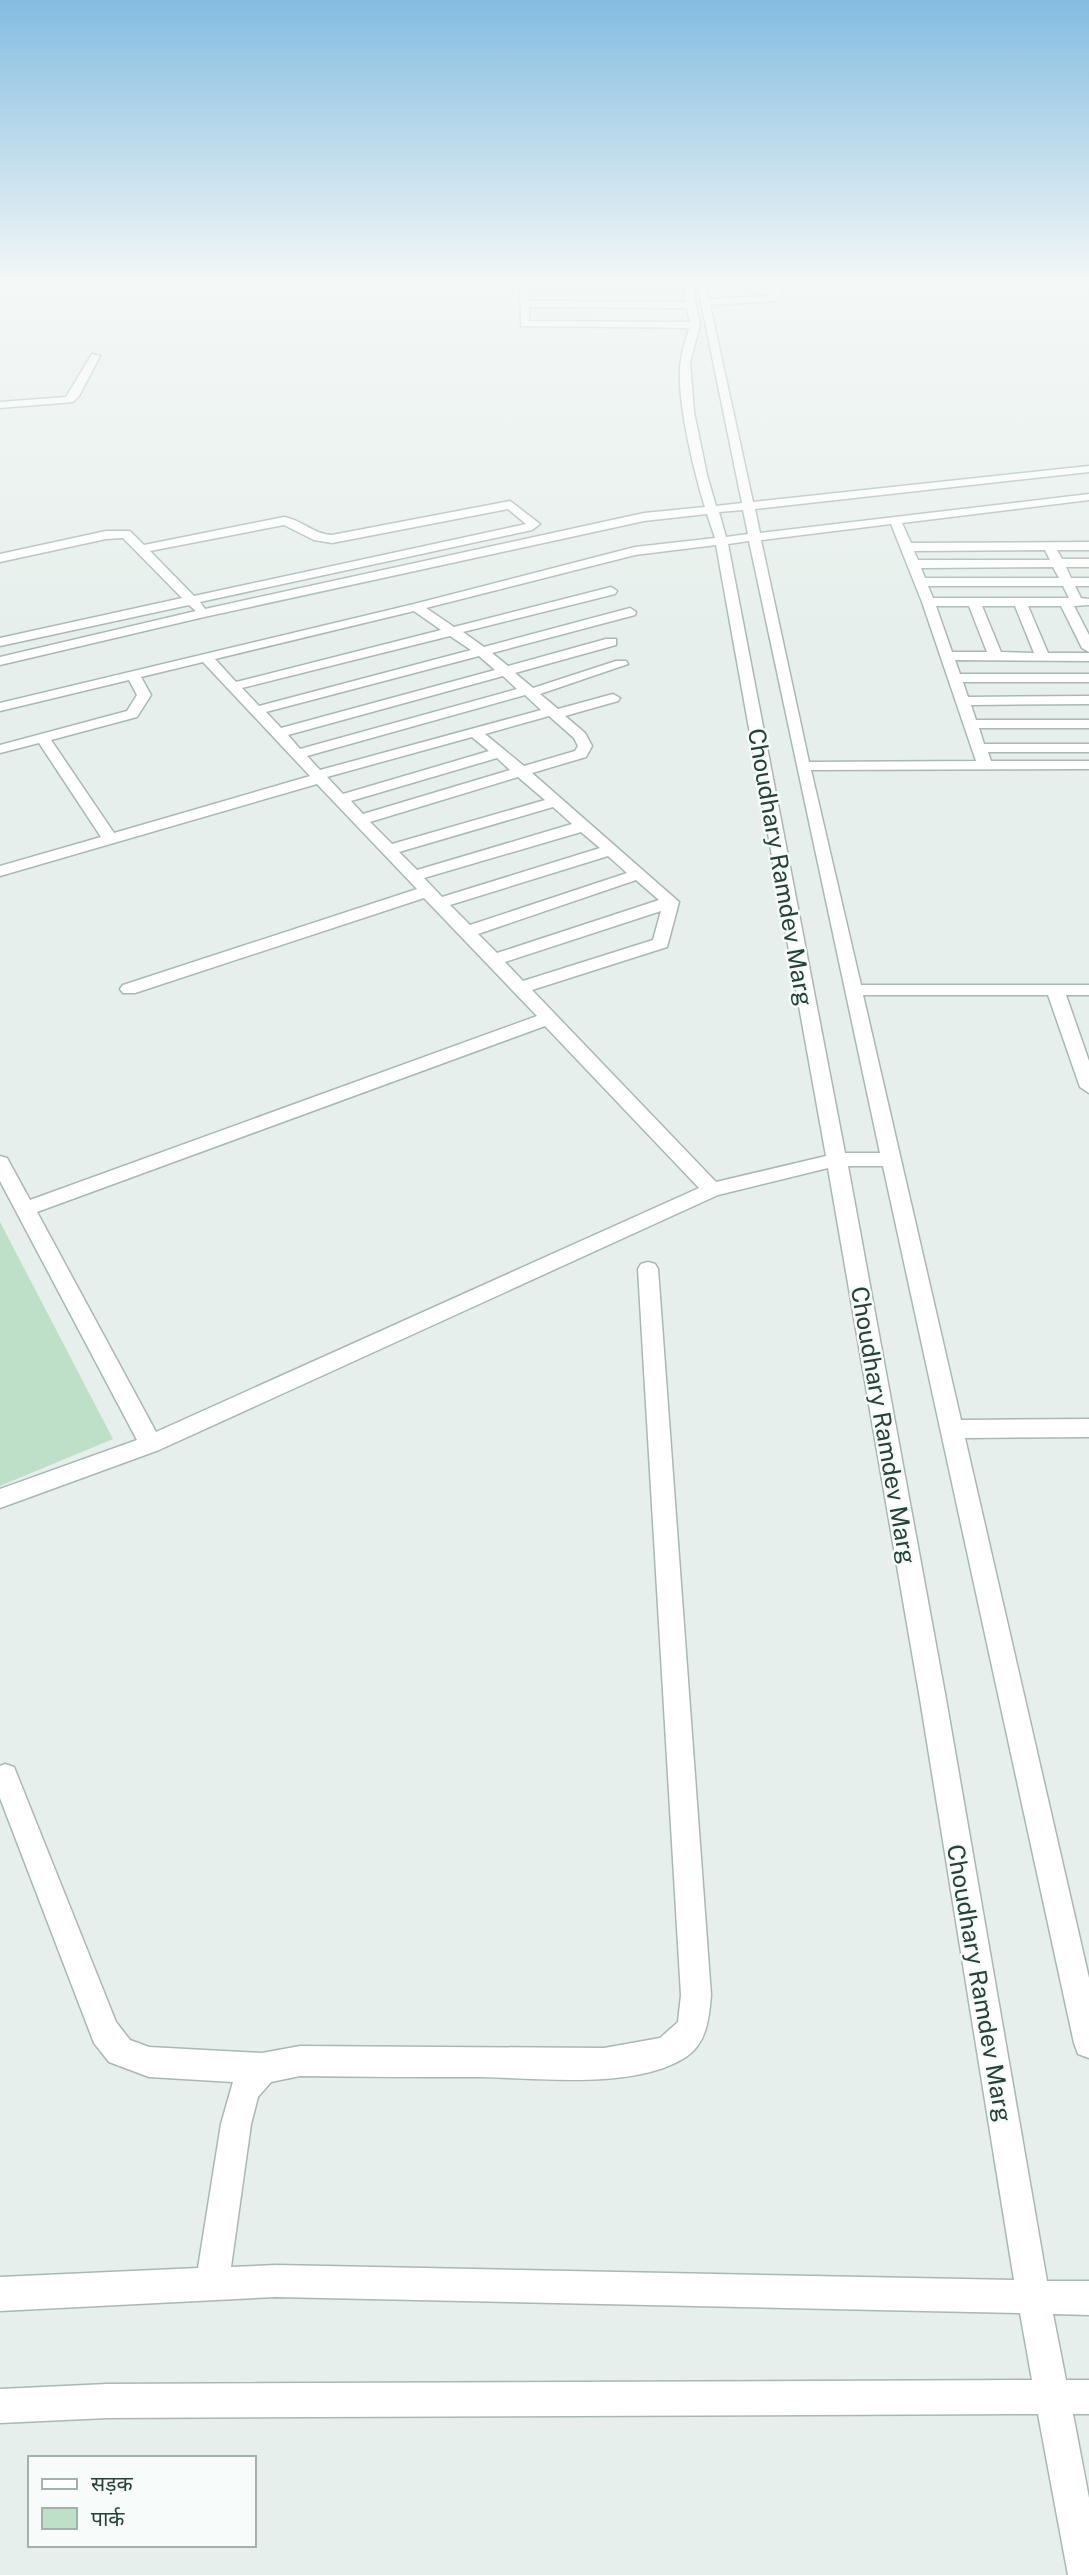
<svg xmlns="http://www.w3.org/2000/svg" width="1089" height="2575" viewBox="0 0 1089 2575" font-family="'Public Sans','Noto Sans Devanagari',sans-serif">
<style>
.green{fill:#bfe0c8}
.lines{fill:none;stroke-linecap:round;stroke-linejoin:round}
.minor-casing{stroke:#a8b8b2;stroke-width:3}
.minor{fill:#fff;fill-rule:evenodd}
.labels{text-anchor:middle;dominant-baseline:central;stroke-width:5;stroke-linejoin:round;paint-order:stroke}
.street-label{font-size:24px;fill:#24423a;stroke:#f7fbf9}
</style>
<rect width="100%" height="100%" fill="#e6efeb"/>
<!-- green -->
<path class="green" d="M 0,1222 L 113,1439 L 0,1486 Z"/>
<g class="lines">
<!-- minor casing -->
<g class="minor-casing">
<path id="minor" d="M 520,278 L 528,278 L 529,282 L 683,282 L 683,278 L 691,278 L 700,325 L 690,362 L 694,412 L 707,475 L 716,506 L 742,503 L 696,278 L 705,278 L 709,299 L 769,296 L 768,278 L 777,278 L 781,295 L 775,301 L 710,305 L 753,502 L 1089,466 L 1089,472 L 755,509 L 760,533 L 1089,494 L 1089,500 L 902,523 L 911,543 L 1089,542 L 1089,550 L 1057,550 L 1062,559 L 1089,559 L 1089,567 L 1066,567 L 1071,578 L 1089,578 L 1089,586 L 1075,586 L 1081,598 L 1089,599 L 1089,605 L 1074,606 L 1089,635 L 1089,652 L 1082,648 L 1061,606 L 1028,606 L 1048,653 L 1089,653 L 1089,661 L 955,660 L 960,674 L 1089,674 L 1089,682 L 963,682 L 968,697 L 1089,696 L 1089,704 L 971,705 L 976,720 L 1089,720 L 1089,728 L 979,728 L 984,744 L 1089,744 L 1089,752 L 988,752 L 991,761 L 1089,761 L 1089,769 L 811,770 L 861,985 L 1089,985 L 1089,995 L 1066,995 L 1089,1061 L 1089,1093 L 1080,1087 L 1048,995 L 863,995 L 961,1420 L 1089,1419 L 1089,1437 L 965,1438 L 1089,1978 L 1089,2058 L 1078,2054 L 1074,2043 L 883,1166 L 848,1166 L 946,1699 L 1047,2281 L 1089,2281 L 1089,2315 L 1053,2314 L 1066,2380 L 1089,2380 L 1089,2414 L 1073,2414 L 1089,2498 L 1089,2575 L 1068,2575 L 1038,2414 L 107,2418 L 0,2423 L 0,2389 L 107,2384 L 1032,2380 L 1020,2313 L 276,2297 L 0,2311 L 0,2277 L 198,2268 L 221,2124 L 233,2082 L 149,2077 L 109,2062 L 94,2043 L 0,1798 L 0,1766 L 5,1764 L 14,1767 L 116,2022 L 130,2040 L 149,2047 L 262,2053 L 300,2046 L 604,2048 L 660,2038 L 678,2022 L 681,1995 L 638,1269 L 641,1264 L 648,1262 L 655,1264 L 658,1269 L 711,1995 C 709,2018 707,2043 686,2057 C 635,2090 541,2078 481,2077 C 421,2077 360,2077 300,2076 L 271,2082 L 258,2097 L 251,2124 L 231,2267 L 276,2265 L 1014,2280 L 920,1699 L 828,1168 L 718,1195 L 159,1450 L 0,1508 L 0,1489 L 137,1440 L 0,1181 L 0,1156 L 7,1158 L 30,1200 L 537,1016 L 424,898 L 135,993 L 123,993 L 120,989 L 123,985 L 417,889 L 317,784 L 0,876 L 0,866 L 101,837 L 39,743 L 0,753 L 0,745 L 127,711 L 137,695 L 129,680 L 0,711 L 0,703 L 414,604 L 635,547 L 715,538 L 707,514 L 644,521 L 204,617 L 0,665 L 0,657 L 196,611 L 189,605 L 0,646 L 0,638 L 182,598 L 123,538 L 106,539 L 0,562 L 0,554 L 106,531 L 130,531 L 144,545 L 284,517 C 302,520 315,535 332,535 L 510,501 L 540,524 L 532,530 L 200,602 L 205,609 L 644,513 L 705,507 C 694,472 675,395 681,360 C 682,349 687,338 689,328 L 521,326 ZM 529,288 L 684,288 L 686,302 L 529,301 ZM 529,307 L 687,308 L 690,322 L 529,321 ZM 508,509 L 526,524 L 194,596 L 150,551 L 284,525 L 314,540 L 332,543 ZM 743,510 L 748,534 L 726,537 L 719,512 ZM 891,524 L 922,602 L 976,761 L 809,762 L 761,540 ZM 749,541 L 880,1153 L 845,1153 L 728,544 ZM 716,545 L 826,1156 L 716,1182 L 532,990 L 667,947 L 679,902 L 532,773 L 586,757 L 592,746 L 585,733 L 565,716 L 618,701 L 620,698 L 613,694 L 558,709 L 540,694 L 628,664 L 626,661 L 616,661 L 533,688 L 515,673 L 616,645 L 616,639 L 606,639 L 508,666 L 492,653 L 635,615 L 636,612 L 630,608 L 484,647 L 463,632 L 615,594 L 617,591 L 611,587 L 454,627 L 426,608 L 635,555 ZM 1045,550 L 1050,560 L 918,560 L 914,551 ZM 1053,567 L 1059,578 L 925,578 L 921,568 ZM 928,586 L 1063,586 L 1069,598 L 933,598 ZM 936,606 L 969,606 L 987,652 L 952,652 ZM 982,606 L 1015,606 L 1034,653 L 1001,652 ZM 414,611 L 441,630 L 236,682 L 215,659 ZM 450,636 L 471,650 L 259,706 L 242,688 ZM 479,656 L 495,670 L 281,728 L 266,712 ZM 203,662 L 310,776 L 114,833 L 51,740 L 137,717 L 151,695 L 141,677 ZM 503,676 L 517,689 L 300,749 L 288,735 ZM 525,695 L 541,710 L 320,770 L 307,756 ZM 549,716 L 574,738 L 578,746 L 575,751 L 524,766 L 485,734 ZM 472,737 L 489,751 L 343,794 L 327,777 ZM 497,758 L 510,770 L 363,814 L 351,801 ZM 518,777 L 545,800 L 392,844 L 370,822 ZM 553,807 L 572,824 L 417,870 L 399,852 ZM 581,832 L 600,848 L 442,897 L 424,878 ZM 608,856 L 627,873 L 470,925 L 450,905 ZM 636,880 L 659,900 L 497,953 L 478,934 ZM 661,911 L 653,940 L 523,981 L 505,962 ZM 545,1026 L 699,1188 L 156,1432 L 37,1212 Z
M 92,354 L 100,356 L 79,396 L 73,402 L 0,408 L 0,402 L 66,397 Z"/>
</g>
<!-- minor -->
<use href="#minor" class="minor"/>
</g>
<!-- sky -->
<linearGradient id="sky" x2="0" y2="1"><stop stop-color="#84bce0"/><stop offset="0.44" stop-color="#f4f8f6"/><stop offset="1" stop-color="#f4f8f6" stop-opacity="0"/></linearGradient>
<rect width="1089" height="639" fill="url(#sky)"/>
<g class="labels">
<!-- street labels -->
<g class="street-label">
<text transform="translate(781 867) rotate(80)">Choudhary Ramdev Marg</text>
<text transform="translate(884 1425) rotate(80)">Choudhary Ramdev Marg</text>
<text transform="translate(980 1983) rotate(80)">Choudhary Ramdev Marg</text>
</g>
</g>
<!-- legend -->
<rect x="28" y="2456" width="228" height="91" fill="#f7fbf9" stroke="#a3b1ad" stroke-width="2"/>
<rect x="42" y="2479" width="35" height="10" fill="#ffffff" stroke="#a3b1ad" stroke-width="2"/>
<text x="91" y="2491" font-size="21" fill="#24423a">सड़क</text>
<rect x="42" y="2508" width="35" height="21" fill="#bfe0c8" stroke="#a3b1ad" stroke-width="2"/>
<text x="91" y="2526" font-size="21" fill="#24423a">पार्क</text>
</svg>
